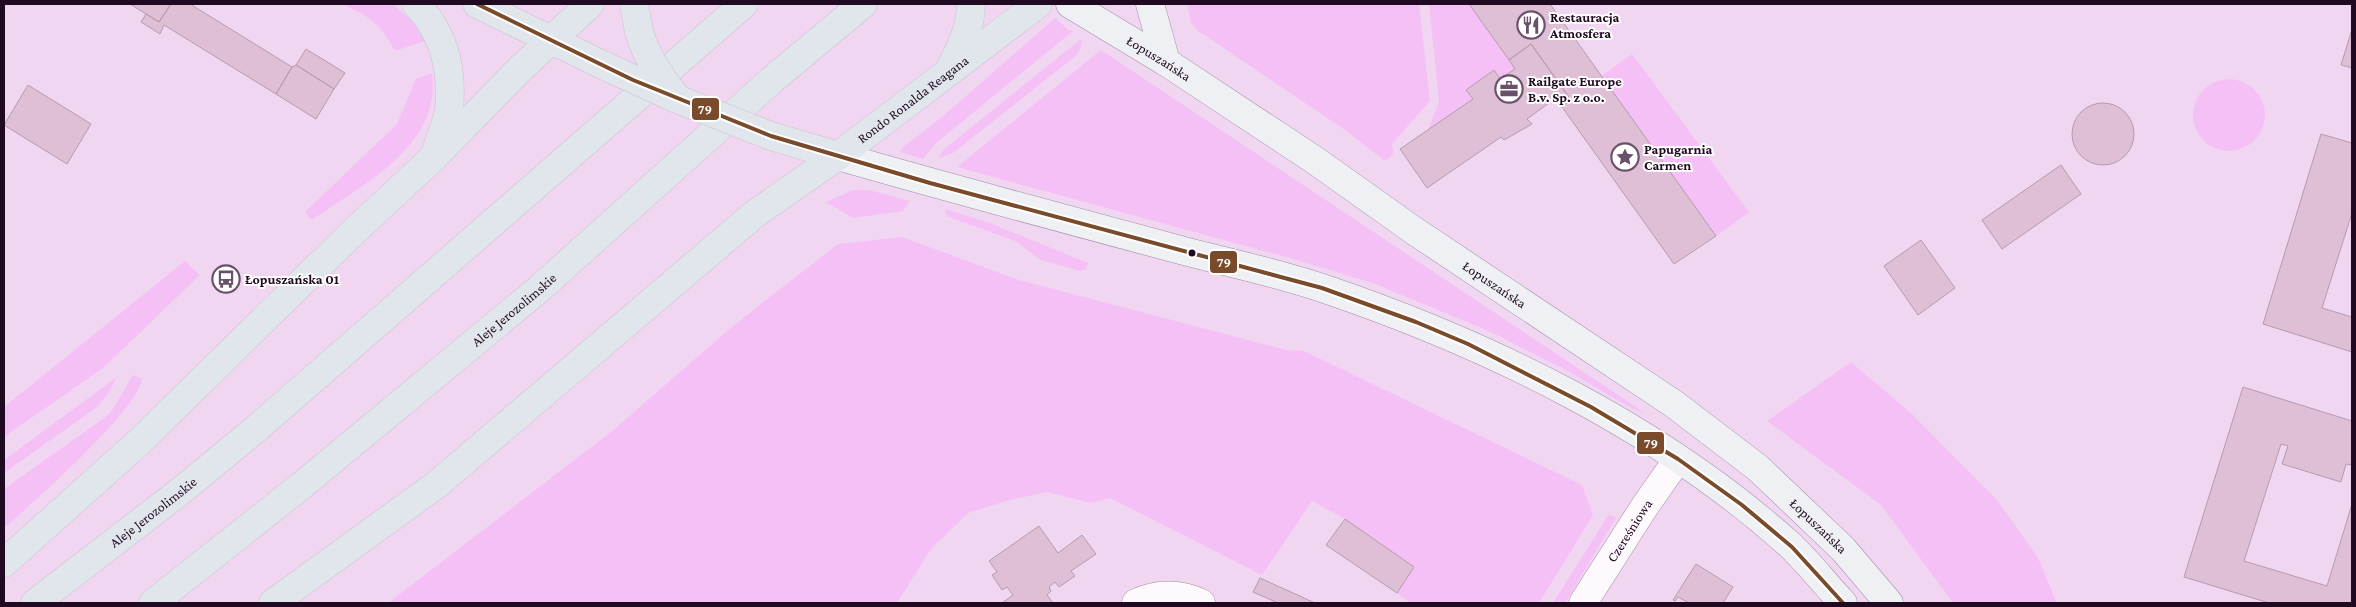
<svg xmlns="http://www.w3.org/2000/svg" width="2356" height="607" viewBox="0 0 2356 607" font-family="'Crimson Pro',serif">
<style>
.green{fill:#f5c0f5}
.building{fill:#debfd5;stroke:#b59baf}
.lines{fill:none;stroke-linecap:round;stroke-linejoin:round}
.minor-casing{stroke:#a38da3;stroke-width:29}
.secondary-casing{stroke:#a38da3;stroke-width:29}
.primary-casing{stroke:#cec0ce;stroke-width:29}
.minor{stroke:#fdf9fd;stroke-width:28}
.secondary{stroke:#eef0f4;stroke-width:28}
.primary{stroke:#e0e6ec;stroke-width:28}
.primary-bridge-casing{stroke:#cec0ce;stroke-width:29;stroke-linecap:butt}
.primary-bridge{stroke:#e0e6ec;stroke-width:28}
.bus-1-casing{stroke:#fff;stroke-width:8}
.bus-1{stroke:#7a4b2a;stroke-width:4}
.bus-dot{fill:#200a21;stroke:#fff;stroke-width:2}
.labels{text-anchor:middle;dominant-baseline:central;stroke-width:4;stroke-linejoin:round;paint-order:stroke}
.poi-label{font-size:14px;font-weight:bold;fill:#200a21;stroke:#fff;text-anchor:start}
.street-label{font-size:14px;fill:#200a21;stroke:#fff}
.line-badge{stroke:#fff;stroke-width:2}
.badge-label{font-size:14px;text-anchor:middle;font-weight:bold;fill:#fff}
</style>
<rect width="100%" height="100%" fill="#f1d6f1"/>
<!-- green -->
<path class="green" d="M 343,4 L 393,4 L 413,22 L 425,41 L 395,51 C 379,22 372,19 343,4 Z
M 1187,4 L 1419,4 L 1430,101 L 1392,144 L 1394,154 L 1385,161 L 1345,130 L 1197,30 L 1191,23 Z
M 1429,4 L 1469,4 L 1515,69 L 1500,79 L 1493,70 L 1467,90 L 1473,99 L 1428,130 L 1439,102 Z
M 1055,18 L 1069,30 L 1073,31 L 936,143 L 923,159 L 900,152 L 902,148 L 942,117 Z
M 1081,39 L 1083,41 L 1077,55 L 953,153 L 939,158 L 943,150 Z
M 1101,50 L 1645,413 L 1633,409 L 1566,370 L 1491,332 L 1375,284 L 1297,260 L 957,167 Z
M 1632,54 L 1749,212 L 1716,236 L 1600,77 Z
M 432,73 C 442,146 363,184 312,220 L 305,212 L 397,124 L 416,79 Z
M2193 115a36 36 0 1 1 72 0a36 36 0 1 1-72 0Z
M 853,190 L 869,190 L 910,201 L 903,211 L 853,218 L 826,202 Z
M 945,209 L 990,223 L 1088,263 L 1086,269 L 1080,271 L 1041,260 L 1015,241 L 949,217 L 945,213 Z
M 902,237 L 1019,280 L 1286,350 L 1304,351 L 1582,485 L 1593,515 L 1539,603 L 1410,603 L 1397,593 L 1414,567 L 1345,519 L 1312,501 L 1262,575 L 1110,498 L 1091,503 L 1047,492 L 1006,501 L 968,513 L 931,549 L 897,603 L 388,603 L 611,432 L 733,326 L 838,244 Z
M 185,261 L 200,275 L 103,368 L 4,437 L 4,407 Z
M 1851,362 L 1912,414 L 1997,500 L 2038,558 L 2057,603 L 1953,603 L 1881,505 L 1767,421 Z
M 133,375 L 142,379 C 138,410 32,504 4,528 L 4,489 L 104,418 L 111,412 Z
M 117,377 L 108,394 L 97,407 L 4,473 L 4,460 Z
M 1609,514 L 1616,518 L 1565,603 L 1553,603 Z"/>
<!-- building -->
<path class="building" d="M 130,4 L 171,4 L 159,22 Z
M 171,4 L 190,4 L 292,67 L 276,94 L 164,25 L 160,34 L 141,22 L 146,14 L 159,22 Z
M 1469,4 L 1550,4 L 1716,236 L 1674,264 L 1562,107 L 1571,100 L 1531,44 L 1509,60 Z
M 2352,29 L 2352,68 L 2341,65 Z
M 1531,44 L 1571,100 L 1562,107 L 1556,98 L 1527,119 L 1532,124 L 1504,140 L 1501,137 L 1427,188 L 1400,149 L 1473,99 L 1466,90 L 1494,70 L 1500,79 L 1515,69 L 1509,60 Z
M 306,49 L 345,73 L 334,89 L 296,65 Z
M 296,65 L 334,89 L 316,119 L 276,94 L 292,67 Z
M 28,85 L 91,124 L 67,164 L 4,125 Z
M2072 134a31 31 0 1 1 62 0a31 31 0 1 1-62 0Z
M 2321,134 L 2352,143 L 2352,213 L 2322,308 L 2352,317 L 2352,352 L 2263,324 Z
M 2061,165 L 2081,194 L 2002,249 L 1982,220 Z
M 1921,240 L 1955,288 L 1918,315 L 1884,266 Z
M 2243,387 L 2352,421 L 2352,465 L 2346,464 L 2341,482 L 2282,464 L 2288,446 L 2281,444 L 2244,561 L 2327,586 L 2352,504 L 2352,603 L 2269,603 L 2184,577 Z
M 1345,519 L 1414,567 L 1397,593 L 1326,545 Z
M 1039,526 L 1058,553 L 1082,535 L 1096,554 L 1071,571 L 1075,576 L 1059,587 L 1055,582 L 1049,587 L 1051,591 L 1047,595 L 1053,603 L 1002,603 L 1013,595 L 1007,587 L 1002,590 L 992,575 L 997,572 L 989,561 Z
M 1696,564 L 1733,587 L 1723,603 L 1689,603 L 1678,597 L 1675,601 L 1673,600 Z
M 1260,578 L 1315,603 L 1278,603 L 1253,592 Z"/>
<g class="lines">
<!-- minor casing -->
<g class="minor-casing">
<g id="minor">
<path d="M 1136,603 C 1157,593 1180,593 1201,603"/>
<path id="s1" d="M 1583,603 L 1645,506 L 1678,459"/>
</g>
</g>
<!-- secondary casing -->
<g class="secondary-casing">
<g id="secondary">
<path id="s2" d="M 1070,4 L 1166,62 L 1316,161 L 1413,230 L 1674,404 L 1758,468 L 1843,549 L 1889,603"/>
<path d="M 1150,4 L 1166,62"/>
<path d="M 838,156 C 949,188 1061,218 1173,248 C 1224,262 1276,272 1325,289 C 1490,345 1660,428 1790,545 C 1809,563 1825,584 1843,603"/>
</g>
</g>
<!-- primary casing -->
<g class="primary-casing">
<g id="primary">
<path d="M 416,4 C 444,33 453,70 449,110 C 447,123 440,138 436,151"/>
<path d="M 477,4 L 605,66"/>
<path d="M 634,4 L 639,32"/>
<path d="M 949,71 C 960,49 971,28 971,4"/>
<path d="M 771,136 L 838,156"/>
<path d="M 4,563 L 138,443 L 347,238 L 434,157 L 520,69 L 590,4"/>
<path id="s3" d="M 35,603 L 182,490 L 257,428 L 744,4"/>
<path id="s4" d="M 153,603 L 301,486 L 539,289 L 773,79 L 863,4"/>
<path id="s5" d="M 273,603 L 436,485 L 756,213 L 838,156 L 1038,4"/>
</g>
</g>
<!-- minor -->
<use href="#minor" class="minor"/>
<!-- secondary -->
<use href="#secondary" class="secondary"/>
<!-- primary -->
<use href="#primary" class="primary"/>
<!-- primary-bridge casing -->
<g class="primary-bridge-casing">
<path id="primary-bridge" d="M 639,32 C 647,58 660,76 676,97
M 605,66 L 677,99 L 771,136"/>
</g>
<!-- primary-bridge -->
<use href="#primary-bridge" class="primary-bridge"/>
<!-- bus-1 casing -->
<g class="bus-1-casing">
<path id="bus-1" d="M 477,4 L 633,80 L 771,136 L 930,183 L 1322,288 L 1416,322 L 1468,344 L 1591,407 L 1678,459 L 1742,505 L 1792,547 L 1843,603"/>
</g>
<!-- bus-1 -->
<use href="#bus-1" class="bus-1"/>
</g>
<!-- icons -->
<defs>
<g id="restaurant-ring" transform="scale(1.4375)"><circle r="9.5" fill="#fff" stroke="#69516a" stroke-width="1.5"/><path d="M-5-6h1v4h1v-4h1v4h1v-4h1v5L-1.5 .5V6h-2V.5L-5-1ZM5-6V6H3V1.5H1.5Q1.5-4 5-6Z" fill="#69516a"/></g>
<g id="office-ring" transform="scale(1.4375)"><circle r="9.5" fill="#fff" stroke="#69516a" stroke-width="1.5"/><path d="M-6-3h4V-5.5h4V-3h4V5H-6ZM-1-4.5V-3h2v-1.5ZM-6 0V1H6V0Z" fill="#69516a"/></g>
<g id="sight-ring" transform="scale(1.4375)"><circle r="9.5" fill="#fff" stroke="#69516a" stroke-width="1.5"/><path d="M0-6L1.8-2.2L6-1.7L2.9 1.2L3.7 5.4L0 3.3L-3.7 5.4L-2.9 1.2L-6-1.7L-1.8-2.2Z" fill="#69516a"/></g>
<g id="bus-ring" transform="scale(1.4375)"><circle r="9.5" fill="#fff" stroke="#69516a" stroke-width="1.5"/><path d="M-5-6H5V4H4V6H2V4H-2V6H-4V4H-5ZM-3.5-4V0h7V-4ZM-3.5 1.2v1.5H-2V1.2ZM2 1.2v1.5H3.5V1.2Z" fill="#69516a"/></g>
</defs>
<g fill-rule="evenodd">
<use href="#restaurant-ring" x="1531" y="25"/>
<use href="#office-ring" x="1509" y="89"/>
<use href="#sight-ring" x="1625" y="157"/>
<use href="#bus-ring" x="226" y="279"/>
</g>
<!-- markers -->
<circle class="bus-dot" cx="1192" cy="253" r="4.5"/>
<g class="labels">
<!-- poi labels -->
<g class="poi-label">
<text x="1550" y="17">Restauracja<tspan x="1550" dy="16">Atmosfera</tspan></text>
<text x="1528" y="81">Railgate Europe<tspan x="1528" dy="16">B.v. Sp. z o.o.</tspan></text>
<text x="1644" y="149">Papugarnia<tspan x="1644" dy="16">Carmen</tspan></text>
<text x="245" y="279">Łopuszańska 01</text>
</g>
<!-- street labels -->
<g class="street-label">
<text stroke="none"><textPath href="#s2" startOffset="104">Łopuszańska</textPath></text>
<text stroke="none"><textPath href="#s5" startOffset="815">Rondo Ronalda Reagana</textPath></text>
<text stroke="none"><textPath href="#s2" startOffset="509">Łopuszańska</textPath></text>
<text stroke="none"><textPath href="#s4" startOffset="465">Aleje Jerozolimskie</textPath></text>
<text stroke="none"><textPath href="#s3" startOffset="149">Aleje Jerozolimskie</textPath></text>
<text stroke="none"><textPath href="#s2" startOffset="914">Łopuszańska</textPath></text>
<text stroke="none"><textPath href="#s1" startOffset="86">Czereśniowa</textPath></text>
</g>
</g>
<g class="line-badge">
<rect x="691" y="97" width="29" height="24" rx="5" fill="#7a4b2a"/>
<rect x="1209" y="250" width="29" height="24" rx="5" fill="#7a4b2a"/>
<rect x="1636" y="431" width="29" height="24" rx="5" fill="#7a4b2a"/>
</g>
<g class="badge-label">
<text x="705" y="114">79</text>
<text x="1224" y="267">79</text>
<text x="1651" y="448">79</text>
</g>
<!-- border -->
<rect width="2356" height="607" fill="none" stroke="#200a21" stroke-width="10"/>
</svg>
